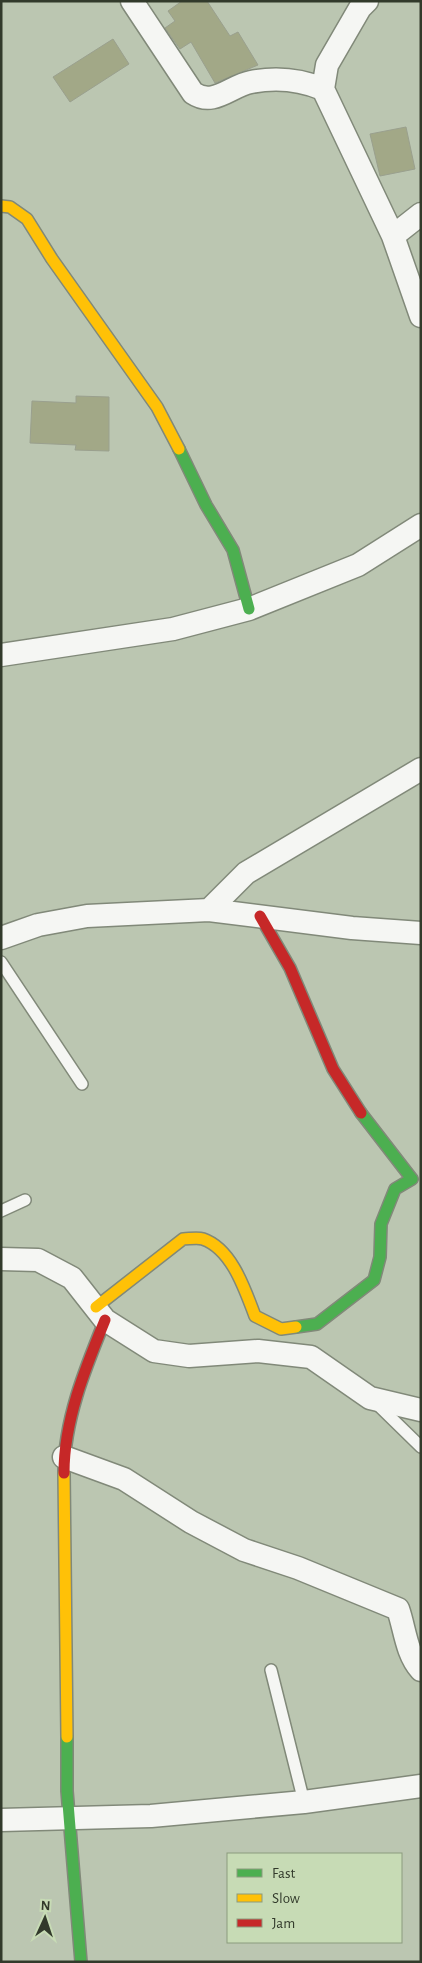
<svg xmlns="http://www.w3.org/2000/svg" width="422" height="1963" viewBox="0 0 422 1963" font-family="'Alegreya Sans',sans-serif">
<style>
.building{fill:#a2a887;stroke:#9aa08e}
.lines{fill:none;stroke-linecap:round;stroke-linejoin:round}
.lane-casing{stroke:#818979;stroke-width:14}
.street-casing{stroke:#818979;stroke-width:25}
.fast-casing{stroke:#818979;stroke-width:14}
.slow-casing{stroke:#818979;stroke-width:14}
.jam-casing{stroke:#818979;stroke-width:14}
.lane{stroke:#f5f6f3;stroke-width:11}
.street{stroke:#f5f6f3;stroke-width:22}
.fast{stroke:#4caf50;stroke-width:11}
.slow{stroke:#ffc107;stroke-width:11}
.jam{stroke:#c62828;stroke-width:11}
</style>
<rect width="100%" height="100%" fill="#bbc6b1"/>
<!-- building -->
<path class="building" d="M 182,1 L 207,1 L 230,36 L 238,32 L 258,65 L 215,83 L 191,42 L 180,49 L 165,28 L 175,21 L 168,11 Z
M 113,39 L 129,64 L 70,102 L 53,77 Z
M 406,127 L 415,169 L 380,176 L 370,134 Z
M 76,396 L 109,397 L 109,451 L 75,450 L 76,445 L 30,443 L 32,401 L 76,403 Z"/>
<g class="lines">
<!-- lane casing -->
<g class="lane-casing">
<path id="lane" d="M 1,962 L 82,1084
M 1,1211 L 25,1200
M 377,1404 L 421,1447
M 271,1670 L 304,1802"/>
</g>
<!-- street casing -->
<g class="street-casing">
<path id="street" d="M 132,1 L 193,93 C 214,107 230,86 251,82 C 276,77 299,79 323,89
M 367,1 L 360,8 L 327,65 L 323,89 L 393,236 L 421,316
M 393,236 L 421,214
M 1,655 L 173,629 L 249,609 L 358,565 L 421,525
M 209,910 L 246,873 L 421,769
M 1,938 L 38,925 L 87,916 L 209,910 L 352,928 L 421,933
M 1,1259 L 38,1260 L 72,1278 L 105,1320 L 154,1351 L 189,1356 L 258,1351 L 311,1357 L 370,1398 L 421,1410
M 64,1457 L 124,1479 L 191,1522 L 244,1550 L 298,1568 L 398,1609 C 405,1629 406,1653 421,1670
M 1,1820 L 151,1816 L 304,1802 L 421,1786"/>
</g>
<!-- fast casing -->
<g class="fast-casing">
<path id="fast" d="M 179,449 L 206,505 L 233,550 L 249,609
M 296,1327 L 317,1324 L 374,1280 L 380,1257 L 381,1224 L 395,1189 L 412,1179 L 361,1113
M 67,1737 L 67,1791 L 81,1962"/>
</g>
<!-- slow casing -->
<g class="slow-casing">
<path id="slow" d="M 1,206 L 10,207 L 27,219 L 52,259 L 157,407 L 179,449
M 96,1307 L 183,1239 C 189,1239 197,1237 203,1239 C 232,1249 245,1290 255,1316 L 281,1329 L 296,1327
M 64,1473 L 67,1737"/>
</g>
<!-- jam casing -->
<g class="jam-casing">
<path id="jam" d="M 260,916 L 290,968 L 333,1069 L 361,1113
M 64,1473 C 64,1420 85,1369 105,1320"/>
</g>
<!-- lane -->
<use href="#lane" class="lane"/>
<!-- street -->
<use href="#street" class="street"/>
<!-- fast -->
<use href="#fast" class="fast"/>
<!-- slow -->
<use href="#slow" class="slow"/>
<!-- jam -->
<use href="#jam" class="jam"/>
</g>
<!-- border -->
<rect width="422" height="1963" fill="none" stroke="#323a2b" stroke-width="5"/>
<!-- legend -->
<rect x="227" y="1853" width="175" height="90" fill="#c7dbb5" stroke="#8b9b7e"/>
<rect x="237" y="1869" width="25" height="8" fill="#4caf50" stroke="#8b9b7e"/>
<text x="272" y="1878" font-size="15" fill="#323a2b">Fast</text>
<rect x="237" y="1894" width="25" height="8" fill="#ffc107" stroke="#8b9b7e"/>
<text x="272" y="1903" font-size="15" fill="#323a2b">Slow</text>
<rect x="237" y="1919" width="25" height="8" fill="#c62828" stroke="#8b9b7e"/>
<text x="272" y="1928" font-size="15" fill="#323a2b">Jam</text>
<!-- north arrow -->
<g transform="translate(45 1918) rotate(3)" stroke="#c7dbb5" stroke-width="4" paint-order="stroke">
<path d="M0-4L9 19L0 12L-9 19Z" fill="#323a2b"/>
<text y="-8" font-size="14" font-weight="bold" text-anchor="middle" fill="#323a2b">N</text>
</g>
</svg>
